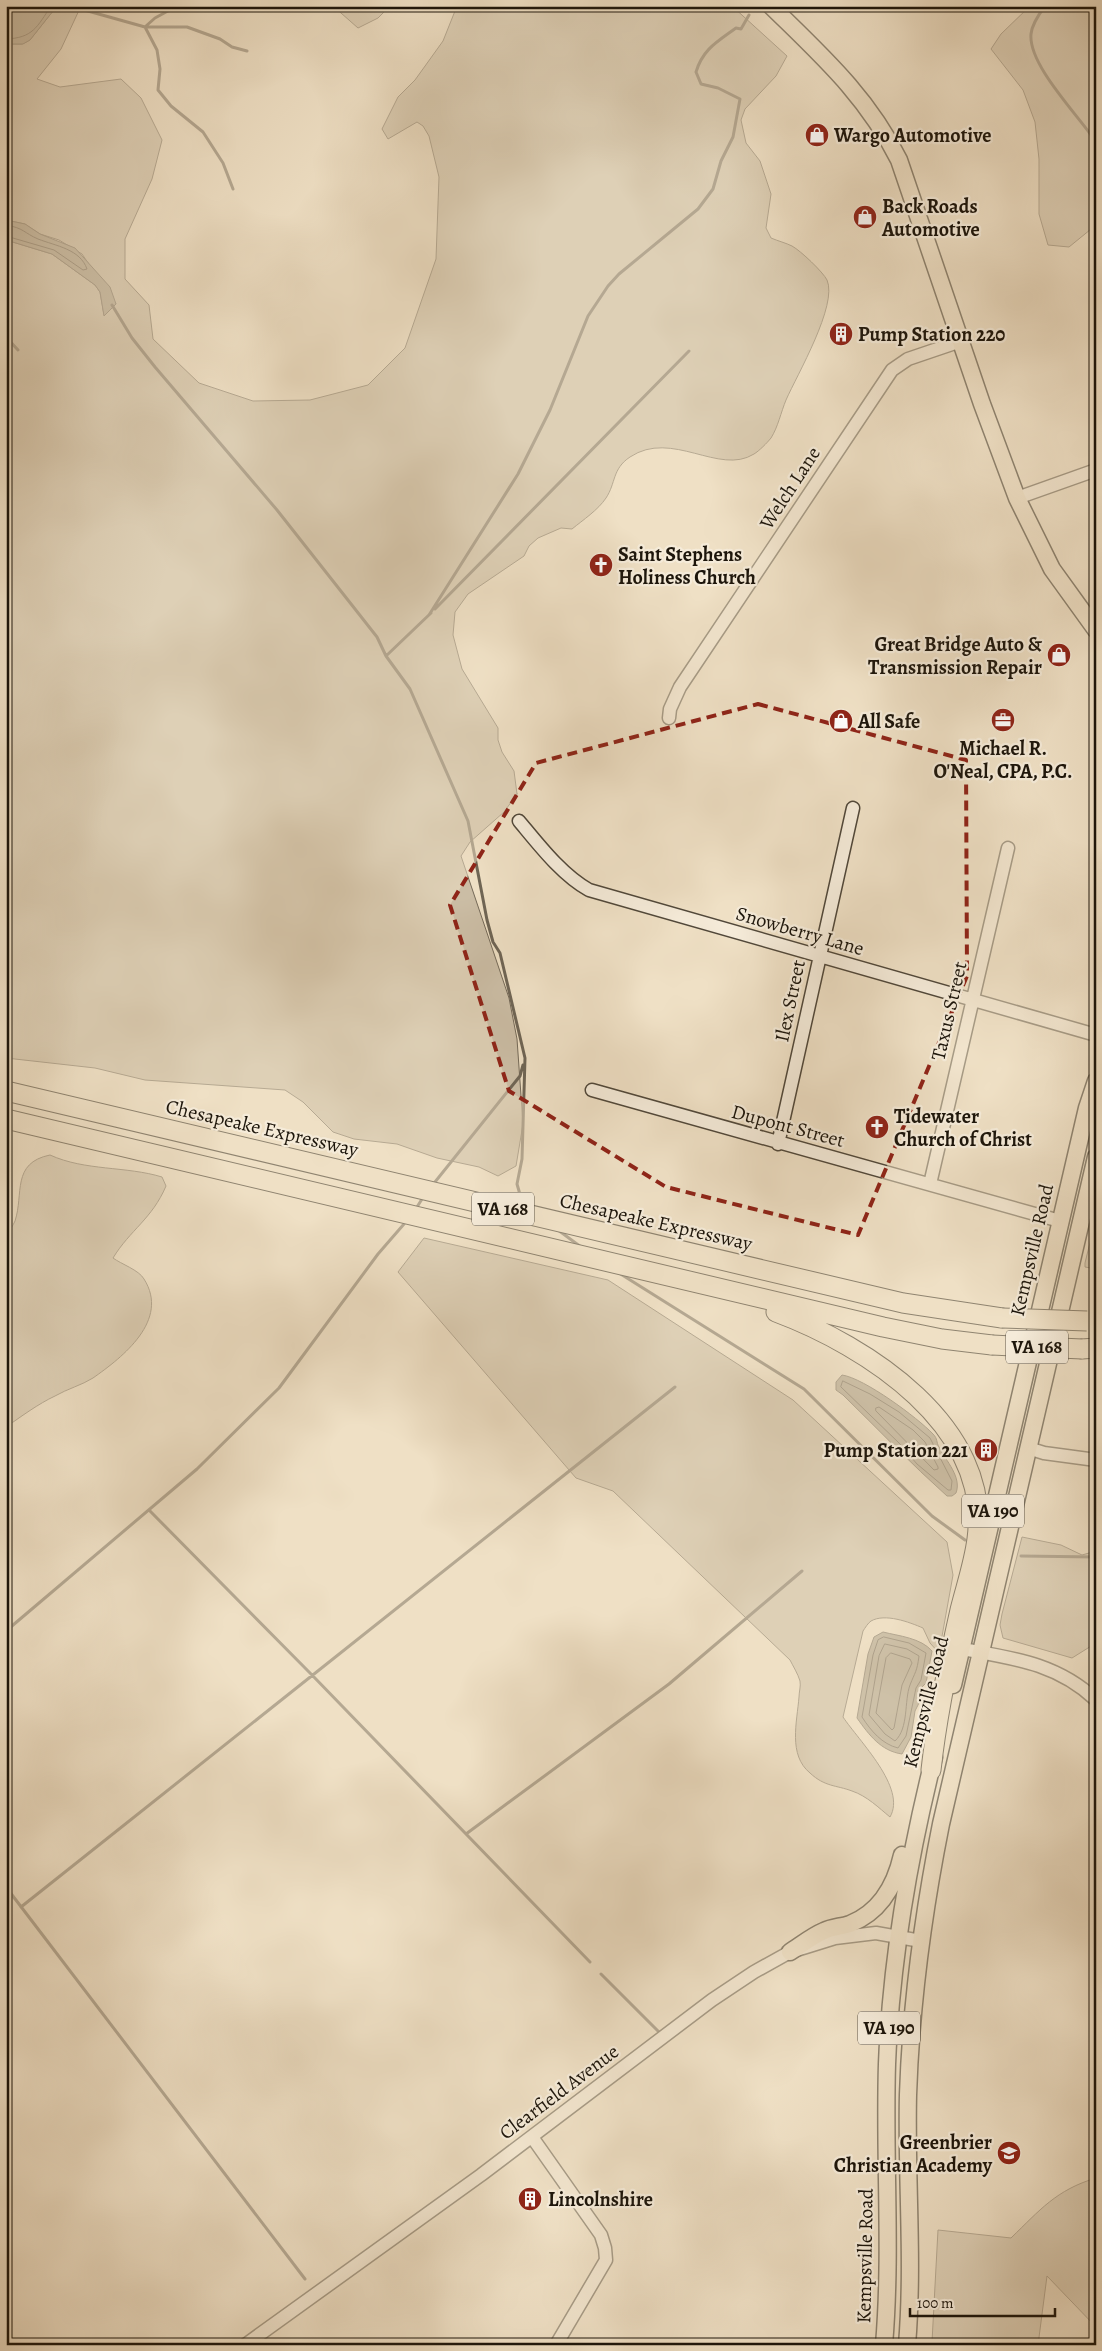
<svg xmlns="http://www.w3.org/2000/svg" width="1102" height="2351" viewBox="0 0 1102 2351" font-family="Alegreya,serif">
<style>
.green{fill:#cbbda5;stroke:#746958}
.water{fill:#a79b86;stroke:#6f6555}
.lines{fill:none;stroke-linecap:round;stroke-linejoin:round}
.shore{stroke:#625848;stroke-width:1}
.stream{stroke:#6f6555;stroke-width:3}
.minor-casing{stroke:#51483a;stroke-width:15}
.major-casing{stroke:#1c150b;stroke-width:19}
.highway-casing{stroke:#1c150b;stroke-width:21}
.minor{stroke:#f5ebd9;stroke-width:12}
.major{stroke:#efe0c5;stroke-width:16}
.highway{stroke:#efe0c5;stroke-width:19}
.highway-bridge-casing{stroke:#1c150b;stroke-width:21;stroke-linecap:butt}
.highway-bridge{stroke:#efe0c5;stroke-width:19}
.marked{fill:none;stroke:#8f2418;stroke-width:4;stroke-dasharray:10 6;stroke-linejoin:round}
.labels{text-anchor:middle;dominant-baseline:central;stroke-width:4.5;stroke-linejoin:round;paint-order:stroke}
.shield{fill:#f5ebd9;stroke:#5d5549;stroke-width:1}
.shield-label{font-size:19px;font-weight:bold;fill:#1c150b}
.poi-label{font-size:20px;font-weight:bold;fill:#1c150b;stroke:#f5ebd9;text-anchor:start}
.street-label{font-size:20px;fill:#1c150b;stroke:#f5ebd9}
</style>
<rect width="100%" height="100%" fill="#efe0c5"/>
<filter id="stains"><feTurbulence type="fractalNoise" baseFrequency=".004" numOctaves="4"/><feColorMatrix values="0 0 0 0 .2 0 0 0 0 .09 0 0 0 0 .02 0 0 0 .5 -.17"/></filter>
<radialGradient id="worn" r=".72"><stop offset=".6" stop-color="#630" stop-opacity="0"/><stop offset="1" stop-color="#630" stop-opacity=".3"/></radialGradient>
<!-- green -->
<path class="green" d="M 57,6 L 81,6 L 61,49 L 37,79 L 60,87 L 121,79 L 141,98 L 162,140 L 152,179 L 125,239 L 125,279 L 149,305 L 153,339 L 199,383 L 253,401 L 310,400 L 368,385 L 405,348 L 436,259 L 439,177 L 429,136 L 423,126 L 417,122 L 388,139 L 382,129 L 398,97 L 415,80 L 443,41 L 457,6 L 732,6 L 787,56 L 776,76 L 745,109 L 741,120 L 746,143 L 760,161 L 771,194 L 766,228 L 771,238 C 778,241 786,243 792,246 C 801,251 823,272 827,280 C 838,305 797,375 786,400 C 781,412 778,427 771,438 C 767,443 759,451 754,454 C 719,476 672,429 630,457 C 612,469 616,483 606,498 C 598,510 583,520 572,529 L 561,528 L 538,538 L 529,546 L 524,556 L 468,594 L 455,612 L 453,635 L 462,669 L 498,728 L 498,740 L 502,752 L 514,771 L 517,794 L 504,812 L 470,842 L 461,856 L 509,998 L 517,1039 L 523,1124 L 516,1166 L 498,1176 L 479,1167 L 437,1158 L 397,1144 L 354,1139 L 333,1132 L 303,1102 L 285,1090 L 145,1080 L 95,1068 L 6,1058 L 6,240 L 52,254 L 95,285 L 100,292 L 104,315 L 116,304 L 82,254 L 59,240 L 40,234 L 25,224 L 6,220 L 6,44 L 22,44 L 30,40 Z
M 333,6 L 366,6 L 373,8 L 374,6 L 390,6 L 378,18 L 358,28 Z
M 1030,6 L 1096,6 L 1096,225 L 1069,247 L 1048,245 L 1039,214 L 1039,159 L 1035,122 L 1023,90 L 991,49 L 1001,34 Z
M 50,1155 C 85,1171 126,1166 162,1177 L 166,1186 C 152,1219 130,1230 113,1258 C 121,1264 139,1270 144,1279 C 170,1320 123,1357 93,1378 C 82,1385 67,1389 55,1396 C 38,1404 22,1416 6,1427 L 6,1235 C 9,1231 13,1226 15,1221 C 24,1194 11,1163 50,1155 Z
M 1096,1218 L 1096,1269 L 1085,1267 L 1085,1263 Z
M 424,1238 L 608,1280 L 793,1400 L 947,1542 L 953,1575 L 939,1653 L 930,1643 L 923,1628 C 909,1622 885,1613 871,1621 C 868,1623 865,1628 863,1631 L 843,1717 C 859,1741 907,1788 890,1817 C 879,1808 867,1796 852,1791 C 836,1785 825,1787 810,1773 C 788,1755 797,1722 799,1697 C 799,1692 801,1686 800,1681 C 798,1674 793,1666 790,1660 L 613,1491 L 576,1478 L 398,1272 Z
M 1022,1537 L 1061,1545 L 1082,1555 L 1096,1551 L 1096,1643 L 1072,1658 L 1003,1638 L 1000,1625 L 1002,1614 Z
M 1096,2178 L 1096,2327 L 1047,2276 L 1038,2345 L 971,2345 L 932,2342 L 938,2230 L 1011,2238 C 1040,2210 1056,2190 1096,2178 Z"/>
<!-- water -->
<path class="water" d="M 6,6 L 57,6 L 30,40 L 23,44 L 6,44 Z
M 6,220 L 25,224 L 40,234 L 75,248 L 110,287 L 116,304 L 104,316 L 100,292 L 95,285 L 52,254 L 6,240 Z
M 842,1375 C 864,1378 918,1418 933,1434 C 938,1439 936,1442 939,1447 C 946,1461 962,1477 956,1493 L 952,1496 L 947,1496 C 911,1464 878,1429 843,1395 L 836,1390 L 836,1382 Z
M 883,1632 C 899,1636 921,1638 932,1651 L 926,1683 L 920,1689 L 920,1701 L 915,1711 L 911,1737 L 902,1754 C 881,1751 869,1735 857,1718 L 868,1654 L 874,1637 Z"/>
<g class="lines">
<!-- shore -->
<path class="shore" d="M 6,39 C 33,38 37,27 51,6
M 6,225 C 24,228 24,233 38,239 C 56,246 80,249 87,269 L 83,270 L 54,250 L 6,236
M 843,1381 L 870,1394 L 899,1412 L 930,1438 L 952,1481 L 951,1490 L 948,1490 L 917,1464 L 899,1443 L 841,1387 Z
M 876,1408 L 879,1407 L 913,1430 L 925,1442 L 938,1467 L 938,1469 L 934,1470 L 876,1411 Z
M 884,1637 L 909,1643 L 926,1653 L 921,1680 L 916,1688 L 906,1736 L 898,1748 C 882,1744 871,1731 862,1717 L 873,1655 L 878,1640 Z
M 885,1644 L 907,1649 L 919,1656 C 917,1672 915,1672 910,1685 C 904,1701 909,1728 895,1741 L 885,1734 L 869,1715 L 879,1656 Z
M 891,1653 L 910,1659 L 912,1663 L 902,1685 L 894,1728 L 892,1730 L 876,1713 L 886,1658 Z"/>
<!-- stream -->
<path class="stream" d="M 70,6 L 145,27 L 187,27 L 220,39 L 232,47 L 247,51
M 1045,6 C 1039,14 1032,24 1031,34 C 1028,65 1079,116 1096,142
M 146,26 L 155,18 L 177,6
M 145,27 L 157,50 L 160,69 L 158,90 L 171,106 L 203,132 L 223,163 L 233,189
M 112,305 L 132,338 L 155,367 L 277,510 L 355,609 L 377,637 L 386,656 L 410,689 L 468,821 L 487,920 L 493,942 L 500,953 L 525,1058 L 522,1159 L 517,1184 L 521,1198 L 529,1207
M 6,337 L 18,350
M 435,609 L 689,351
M 429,615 L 518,474 L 550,410 L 588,316 L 608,286 L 619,274 L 698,209 L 713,189 L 721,161 L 733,137 L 740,99 L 718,88 L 701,84 L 696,72 C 703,49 717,42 736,28 L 741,29 L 749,15
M 386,656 L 431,613
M 435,1182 L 520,1076 L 523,1065
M 417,1207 L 422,1199
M 558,1230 L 581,1247
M 619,1273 L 804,1389 L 932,1516 L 965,1540
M 149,1510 L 312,1675 L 590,1962
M 1021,1556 L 1096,1557
M 6,1631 L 197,1469 L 279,1388 L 378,1254 L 404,1224
M 466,1834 L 669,1684 L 802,1571
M 6,1887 L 305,2279
M 21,1907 L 675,1387
M 601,1974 L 660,2033"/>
<!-- minor casing -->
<g class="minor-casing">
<path id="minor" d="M 1017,498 L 1096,470
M 669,718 L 670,709 L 680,687 L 892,370 L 908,359 L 961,341
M 519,821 C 539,845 562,875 589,890 L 1096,1035
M 592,1090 L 1060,1221
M 778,1144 L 853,808
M 930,1184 L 1008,848
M 1028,1448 L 1044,1453 L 1096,1460
M 962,1649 C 1012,1658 1057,1663 1096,1700
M 532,2137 L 601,2235 L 605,2248 L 606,2260 L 556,2345
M 245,2345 L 481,2175 L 712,2000 L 754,1972 L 790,1952 L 835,1938 L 876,1933 L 921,1941"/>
</g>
<!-- major casing -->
<g class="major-casing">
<path id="major" d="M 771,6 C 822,56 867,96 899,160 L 982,404 L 1017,498 L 1052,569 L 1096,630
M 953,1685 L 1087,1108 L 1096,1081
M 790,1952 C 801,1945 812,1936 824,1931 C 832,1927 841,1927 850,1924 C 880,1912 895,1886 902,1855
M 884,2345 C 892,2251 884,2158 887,2064 C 891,1960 909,1857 934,1757
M 907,2345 C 914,2261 906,2178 908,2095 C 911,2003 923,1914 941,1824 L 1096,1157"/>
</g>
<!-- highway casing -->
<g class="highway-casing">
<path id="highway" d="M 6,1091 L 903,1303 L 1002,1318
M 6,1119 L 883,1327 L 942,1339 L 992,1345
M 776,1312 C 867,1346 992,1426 977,1539 C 974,1563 966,1586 960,1610 C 948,1663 937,1715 931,1770
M 1082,1349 L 1096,1348"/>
</g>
<!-- minor -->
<use href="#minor" class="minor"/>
<!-- major -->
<use href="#major" class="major"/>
<!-- highway -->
<use href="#highway" class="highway"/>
<!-- highway-bridge casing -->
<g class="highway-bridge-casing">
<path id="highway-bridge" d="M 1002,1318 L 1087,1321
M 992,1345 L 1082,1349"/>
</g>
<!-- highway-bridge -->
<use href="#highway-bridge" class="highway-bridge"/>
</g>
<!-- marked area -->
<path d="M0 0H1102V2351H0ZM 758,704 L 966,760 L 967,976 L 858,1235 L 666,1187 L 509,1091 L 450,905 L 536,763 Z" fill="#efe0c5" fill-opacity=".55" fill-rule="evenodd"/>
<path class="marked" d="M 758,704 L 966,760 L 967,976 L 858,1235 L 666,1187 L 509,1091 L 450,905 L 536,763 Z"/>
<!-- icons -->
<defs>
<g id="shop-disc" transform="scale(1.25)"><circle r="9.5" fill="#8f2418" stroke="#f5ebd9"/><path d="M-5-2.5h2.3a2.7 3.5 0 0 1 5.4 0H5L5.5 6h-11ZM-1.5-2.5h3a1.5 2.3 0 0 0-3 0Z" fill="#fff"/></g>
<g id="building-disc" transform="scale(1.25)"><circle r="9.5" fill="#8f2418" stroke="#f5ebd9"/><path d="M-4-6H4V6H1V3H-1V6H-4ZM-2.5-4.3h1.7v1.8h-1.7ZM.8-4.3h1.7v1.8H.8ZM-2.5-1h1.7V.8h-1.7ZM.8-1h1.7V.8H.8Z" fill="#fff"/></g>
<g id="church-disc" transform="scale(1.25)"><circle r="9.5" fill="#8f2418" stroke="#f5ebd9"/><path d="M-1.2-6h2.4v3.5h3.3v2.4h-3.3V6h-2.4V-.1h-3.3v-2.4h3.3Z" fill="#fff"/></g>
<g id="office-disc" transform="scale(1.25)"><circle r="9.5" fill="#8f2418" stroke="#f5ebd9"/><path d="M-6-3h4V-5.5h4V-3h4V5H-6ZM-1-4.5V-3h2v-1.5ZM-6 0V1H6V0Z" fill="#fff"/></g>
<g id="school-disc" transform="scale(1.25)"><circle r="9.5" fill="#8f2418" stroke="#f5ebd9"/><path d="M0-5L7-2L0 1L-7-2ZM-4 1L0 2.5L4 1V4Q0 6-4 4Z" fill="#fff"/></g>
</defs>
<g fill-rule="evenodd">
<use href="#shop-disc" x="817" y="135"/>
<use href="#shop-disc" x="865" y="217"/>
<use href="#building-disc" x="841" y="334"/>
<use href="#church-disc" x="601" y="565"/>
<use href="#shop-disc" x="1059" y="655"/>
<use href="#office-disc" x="1003" y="720"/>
<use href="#shop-disc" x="841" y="721"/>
<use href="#church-disc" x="877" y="1127"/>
<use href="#building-disc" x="986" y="1450"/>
<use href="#school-disc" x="1009" y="2153"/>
<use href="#building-disc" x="530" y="2199"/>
</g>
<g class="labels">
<!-- shield labels -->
<g class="shield">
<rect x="472" y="1192.5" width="62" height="33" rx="4"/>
<rect x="1006" y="1330.5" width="62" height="33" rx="4"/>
<rect x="962" y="1494.5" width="62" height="33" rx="4"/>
<rect x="858" y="2011.5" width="62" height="33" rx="4"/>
</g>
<g class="shield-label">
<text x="503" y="1209">VA 168</text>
<text x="1037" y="1347">VA 168</text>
<text x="993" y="1511">VA 190</text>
<text x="889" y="2028">VA 190</text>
</g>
<!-- poi labels -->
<g class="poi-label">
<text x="834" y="135">Wargo Automotive</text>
<text x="882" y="206">Back Roads<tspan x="882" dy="23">Automotive</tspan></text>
<text x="858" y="334">Pump Station 220</text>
<text x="618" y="554">Saint Stephens<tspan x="618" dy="23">Holiness Church</tspan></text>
<text x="1042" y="644" text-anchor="end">Great Bridge Auto &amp;<tspan x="1042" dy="23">Transmission Repair</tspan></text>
<text x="858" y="721">All Safe</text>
<text x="1003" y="748" text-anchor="middle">Michael R.<tspan x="1003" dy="23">O'Neal, CPA, P.C.</tspan></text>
<text x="894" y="1116">Tidewater<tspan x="894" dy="23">Church of Christ</tspan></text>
<text x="968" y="1450" text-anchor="end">Pump Station 221</text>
<text x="992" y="2142" text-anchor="end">Greenbrier<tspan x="992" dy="23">Christian Academy</tspan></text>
<text x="548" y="2199">Lincolnshire</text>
</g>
<!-- street labels -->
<g class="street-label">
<text transform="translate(790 488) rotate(-57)">Welch Lane</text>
<text transform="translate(800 931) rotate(16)">Snowberry Lane</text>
<text transform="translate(790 1001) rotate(-78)">Ilex Street</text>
<text transform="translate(949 1011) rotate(-77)">Taxus Street</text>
<text transform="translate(788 1126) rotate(15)">Dupont Street</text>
<text transform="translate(262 1128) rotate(13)">Chesapeake Expressway</text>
<text transform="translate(656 1222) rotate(13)">Chesapeake Expressway</text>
<text transform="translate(1032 1250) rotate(-77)">Kempsville Road</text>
<text transform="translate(926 1702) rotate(-76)">Kempsville Road</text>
<text transform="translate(559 2092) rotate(-37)">Clearfield Avenue</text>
<text transform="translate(865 2256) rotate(-89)">Kempsville Road</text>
</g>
</g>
<!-- margin -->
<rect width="1102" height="2351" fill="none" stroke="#efe0c5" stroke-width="25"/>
<rect x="8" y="8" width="1087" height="2336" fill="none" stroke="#1c150b" stroke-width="2.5"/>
<rect x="12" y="12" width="1077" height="2326" fill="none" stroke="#1c150b"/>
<!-- scale -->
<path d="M910 2308v8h145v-8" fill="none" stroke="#1c150b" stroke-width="2.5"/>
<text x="917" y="2308" font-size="15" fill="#1c150b" stroke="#f5ebd9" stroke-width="4" paint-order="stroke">100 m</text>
<rect width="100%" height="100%" filter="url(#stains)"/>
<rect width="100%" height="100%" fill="url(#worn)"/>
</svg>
